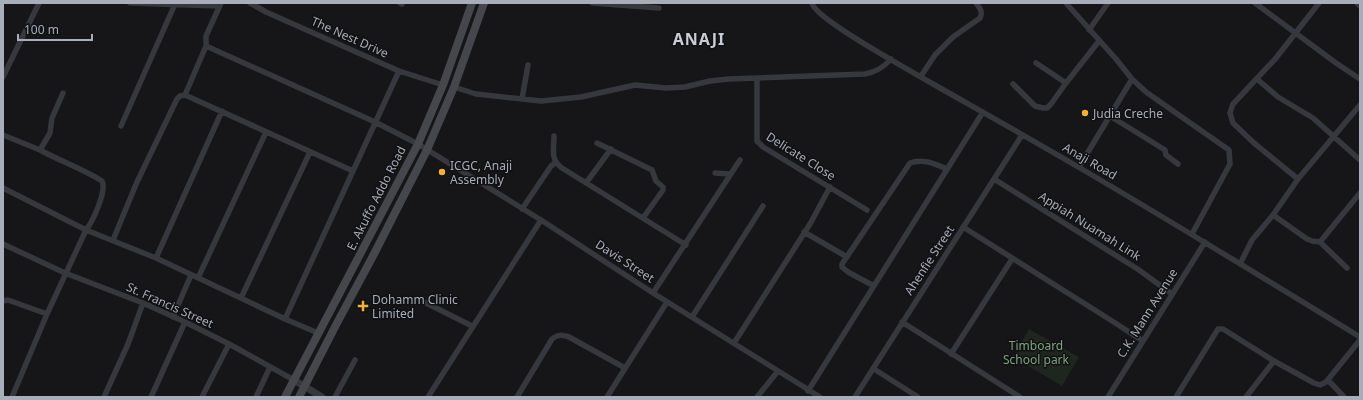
<svg xmlns="http://www.w3.org/2000/svg" width="1363" height="400" viewBox="0 0 1363 400" font-family="'Noto Sans',sans-serif">
<style>
.green{fill:#1e261f}
.lines{fill:none;stroke-linecap:round;stroke-linejoin:round}
.minor{stroke:#37383d;stroke-width:5.5}
.tertiary{stroke:#37383d;stroke-width:7}
.secondary{stroke:#45474d;stroke-width:8}
.poi-dot{fill:#f2b134;stroke:#111113;stroke-width:1.5}
.labels{text-anchor:middle;dominant-baseline:central;stroke-width:3;stroke-linejoin:round;paint-order:stroke}
.street-label{font-size:12px;fill:#a8adb8;stroke:#111113}
.poi-label{font-size:12px;fill:#a8adb8;stroke:#111113;text-anchor:start}
.park-label{font-size:12px;fill:#7fa381;stroke:#111113}
.district-label{font-size:16px;font-weight:bold;letter-spacing:1px;fill:#c9ccd4;stroke:#111113}
</style>
<rect width="100%" height="100%" fill="#161618"/>
<!-- green -->
<path class="green" d="M 1029,329 L 1079,357 L 1062,386 L 1013,357 Z"/>
<g class="lines">
<!-- minor -->
<path class="minor" d="M 130,3 L 219,6
M 221,3 L 206,36 L 206,46 L 375,122 L 418,144 L 541,220 L 653,293 L 820,397
M 250,3 L 266,12 L 399,71 L 443,85
M 400,3 L 402,4
M 592,3 L 659,8
M 812,3 C 815,19 908,69 926,80 C 977,109 1029,138 1080,168 C 1174,223 1267,280 1360,337
M 1066,3 L 1116,59 L 1132,79 L 1146,92 L 1186,120 L 1229,150 L 1230,164 L 1192,234
M 1255,3 L 1336,63 L 1360,79
M 1357,3 L 1360,6
M 1089,30 L 1108,3
M 1036,63 L 1066,83
M 921,76 L 935,55 L 953,37 L 980,18 C 983,12 980,8 976,3
M 3,77 L 39,3
M 757,79 L 757,141 L 763,147 L 867,210
M 1257,79 L 1278,97 L 1313,118 L 1360,160
M 1013,84 L 1035,106 L 1043,108 L 1047,108 L 1051,104 L 1066,83 L 1099,41
M 454,87 L 476,94 L 541,101 L 581,97 L 635,85 L 666,88 L 685,87 L 710,81 L 729,79 L 865,74 C 876,72 883,68 891,59
M 185,95 L 206,46
M 522,99 L 528,65
M 1110,116 L 1165,150 L 1166,155 L 1178,164
M 121,126 L 175,4
M 3,135 L 40,150 L 50,133 L 52,118 L 63,93
M 554,136 C 554,150 550,159 562,168 L 686,245
M 597,143 L 652,170 L 656,181 L 663,187 L 663,190 L 643,218
M 1079,167 L 1132,79
M 715,173 L 730,174
M 994,179 L 1139,270 L 1172,294
M 1298,179 L 1254,143 L 1233,123 L 1230,113 L 1233,104 L 1276,58 L 1319,3
M 586,183 L 611,149
M 3,188 L 86,230 L 156,258 L 285,319 L 318,333
M 522,209 L 551,166 L 555,163
M 1273,215 L 1298,179 L 1360,105
M 963,227 L 1109,319 L 1143,341
M 804,232 L 847,257
M 113,240 L 137,182 L 177,99 L 180,96 L 185,95 L 353,171
M 1320,242 L 1347,268
M 3,244 L 65,273 L 143,303 L 185,322 L 229,344 L 294,380
M 156,258 L 222,111
M 1240,264 L 1252,240 L 1273,215 L 1307,239 L 1312,241 L 1320,242 L 1360,193
M 198,278 L 266,132
M 874,286 L 848,272 L 842,267 L 842,264 L 910,163 C 923,158 935,164 947,169
M 653,293 L 740,160
M 241,298 L 310,152
M 418,299 L 472,326
M 3,301 L 8,300 L 47,314
M 173,317 L 191,275
M 692,317 L 763,206
M 285,319 L 399,71
M 902,322 L 1020,397
M 734,343 L 810,224 L 830,187
M 951,354 L 1012,259
M 874,369 L 918,397
M 1328,380 L 1344,397
M 808,391 L 983,112
M 12,397 L 47,314 L 86,230 C 93,221 107,191 102,181 C 83,169 60,161 40,150
M 104,397 L 128,344 L 143,303
M 151,397 L 185,322
M 202,397 L 229,344
M 256,397 L 270,367
M 335,397 L 355,360
M 428,397 L 541,220
M 517,397 L 552,339 C 558,334 562,335 569,337 L 625,368
M 607,397 L 667,302
M 757,397 L 778,371
M 855,397 L 1022,135
M 1108,397 L 1205,242
M 1176,397 L 1218,329 L 1223,329 L 1274,361 L 1314,383 L 1320,385 L 1326,382 L 1360,340
M 1246,397 L 1274,361"/>
<!-- tertiary -->
<path class="tertiary" d="M 294,380 L 322,397"/>
<!-- secondary -->
<path class="secondary" d="M 285,397 L 418,144 L 443,85 L 472,3
M 299,397 L 337,323 L 374,254 L 427,150 L 454,87 L 484,3"/>
</g>
<!-- markers -->
<g class="poi-dot">
<circle cx="1085" cy="113" r="4"/>
<circle cx="442" cy="172" r="4"/>
<path d="M361 300h4v4h4v4h-4v4h-4v-4h-4v-4h4z"/>
</g>
<g class="labels">
<!-- street labels -->
<g class="street-label">
<text transform="translate(350 37) rotate(24)">The Nest Drive</text>
<text transform="translate(801 156) rotate(32)">Delicate Close</text>
<text transform="translate(1090 161) rotate(30)">Anaji Road</text>
<text transform="translate(376 198) rotate(-63)">E. Akuffo Addo Road</text>
<text transform="translate(1090 226) rotate(32)">Appiah Nuamah Link</text>
<text transform="translate(929 260) rotate(-57)">Ahenfie Street</text>
<text transform="translate(625 261) rotate(33)">Davis Street</text>
<text transform="translate(170 305) rotate(24)">St. Francis Street</text>
<text transform="translate(1147 313) rotate(-58)">C.K. Mann Avenue</text>
</g>
<!-- poi labels -->
<g class="poi-label">
<text x="1093" y="113">Judia Creche</text>
<text x="450" y="165">ICGC, Anaji<tspan x="450" dy="14">Assembly</tspan></text>
<text x="372" y="299">Dohamm Clinic<tspan x="372" dy="14">Limited</tspan></text>
</g>
<!-- park labels -->
<g class="park-label">
<text x="1036" y="345">Timboard<tspan x="1036" dy="14">School park</tspan></text>
</g>
<!-- district labels -->
<g class="district-label">
<text x="699" y="39">ANAJI</text>
</g>
</g>
<!-- border -->
<rect width="1363" height="400" fill="none" stroke="#a8adb8" stroke-width="8"/>
<!-- scale -->
<path d="M18 34v6h74v-6" fill="none" stroke="#a8adb8" stroke-width="2"/>
<text x="24" y="34" font-size="12" fill="#a8adb8" stroke="#111113" stroke-width="3" paint-order="stroke">100 m</text>
</svg>
